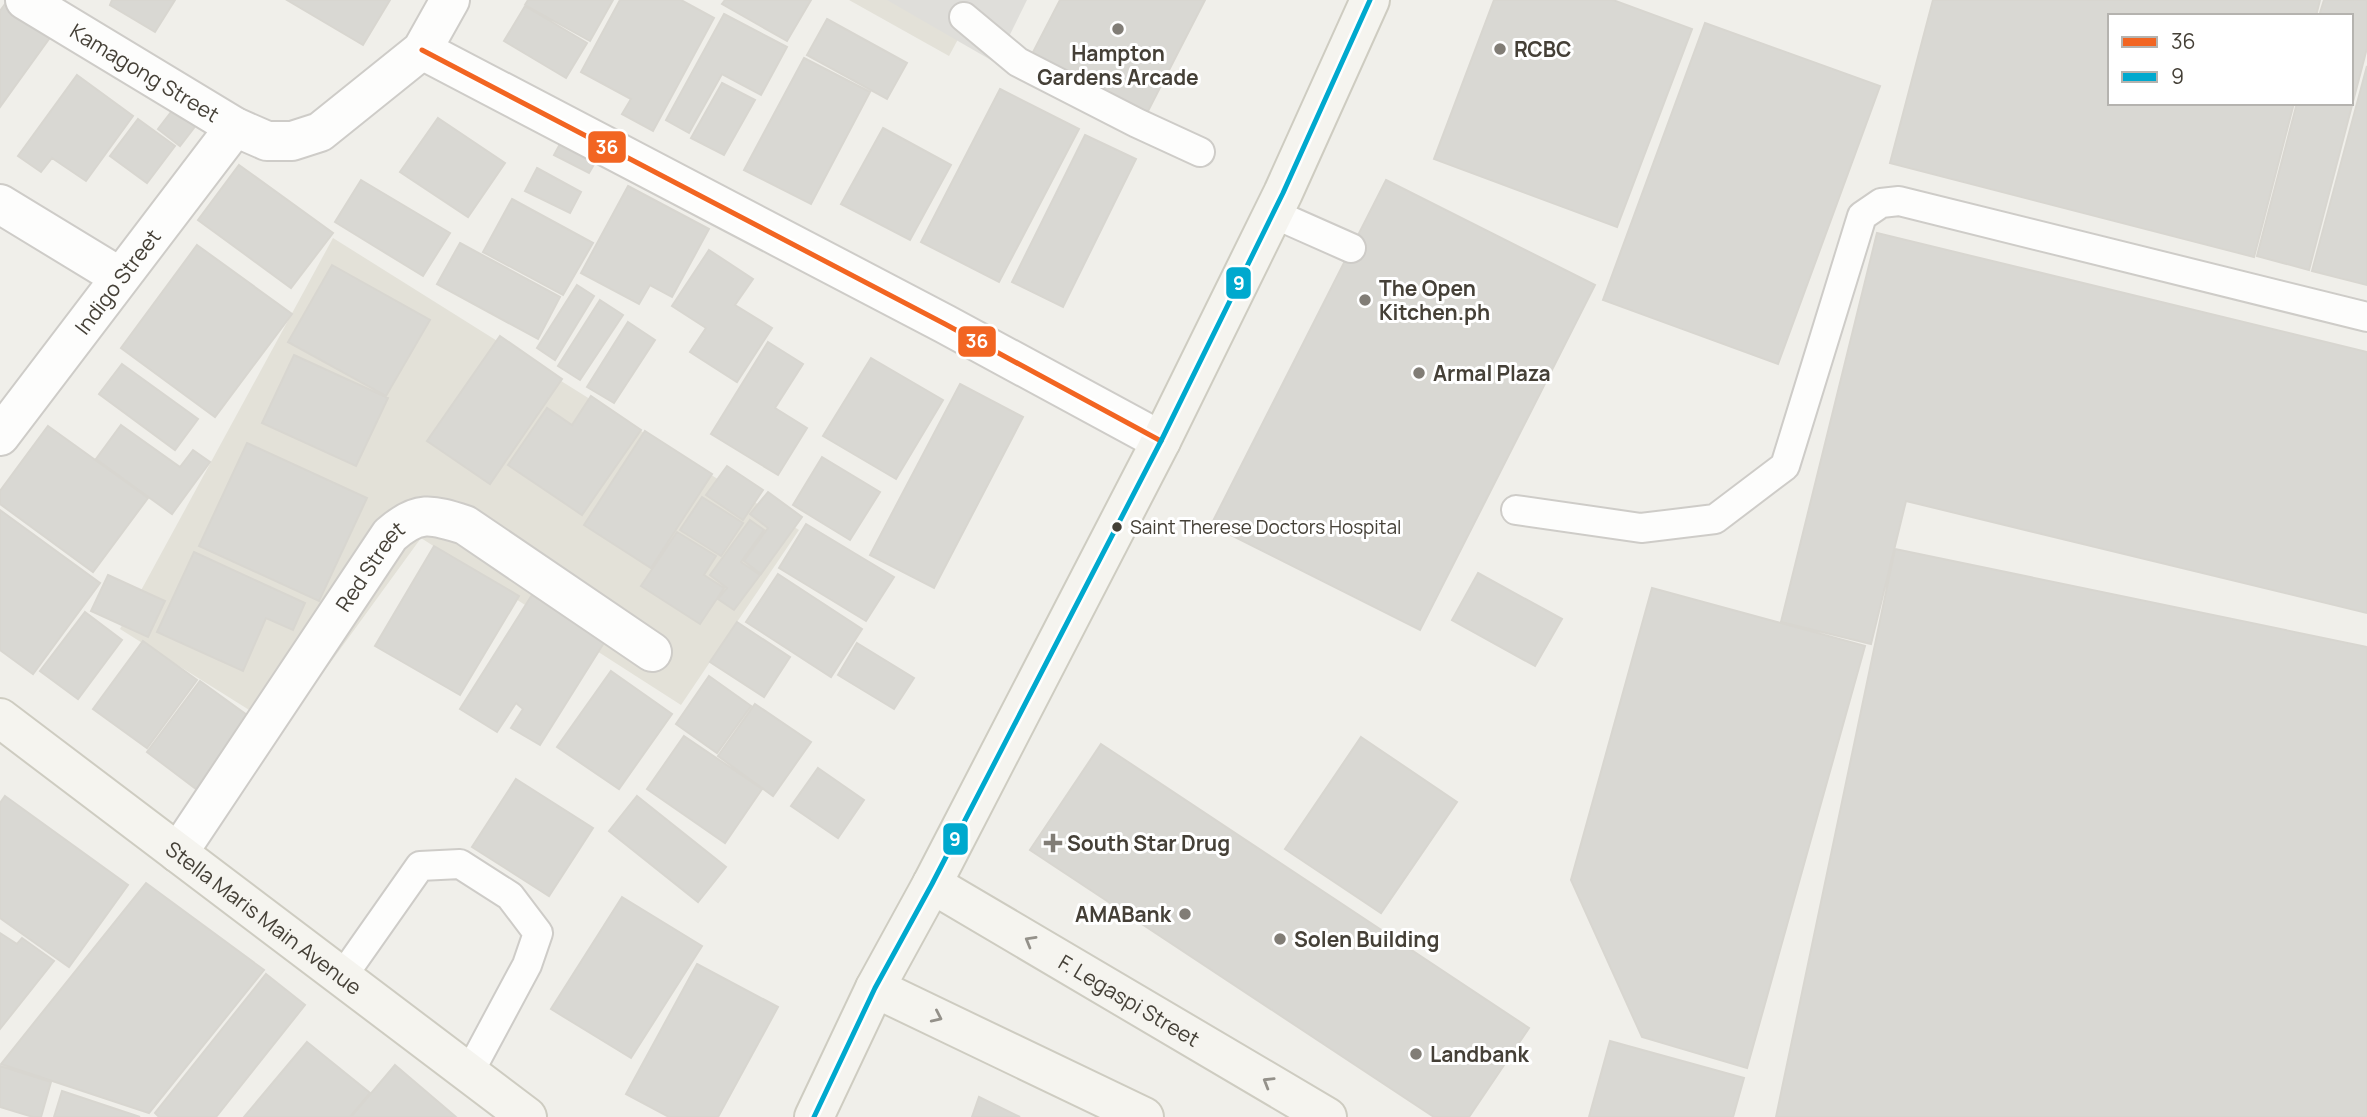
<svg xmlns="http://www.w3.org/2000/svg" width="2367" height="1117" viewBox="0 0 2367 1117" font-family="Manrope,sans-serif">
<style>
.residential{fill:#e3e1d8}
.parking{fill:#dfdeda}
.building{fill:#d9d8d3;stroke:#d8d6d0;stroke-width:2}
.lines{fill:none;stroke-linecap:round;stroke-linejoin:round}
.lane-casing{stroke:#ceccc8;stroke-width:32}
.street-casing{stroke:#ceccc8;stroke-width:42}
.secondary-casing{stroke:#ceccc1;stroke-width:42}
.lane{stroke:#fdfdfc;stroke-width:28}
.street{stroke:#fdfdfc;stroke-width:38}
.secondary{stroke:#f5f4ef;stroke-width:38}
.bus-1-casing{stroke:#fff;stroke-width:10}
.bus-2-casing{stroke:#fff;stroke-width:10}
.bus-1{stroke:#f26522;stroke-width:5}
.bus-2{stroke:#00a9ce;stroke-width:5}
.oneway{stroke:#94918a}
.poi-dot{fill:#817d76;stroke:#fff;stroke-width:2.5}
.bus-dot{fill:#454037;stroke:#fff;stroke-width:2.5}
.labels{text-anchor:middle;dominant-baseline:central;stroke-width:6;stroke-linejoin:round;paint-order:stroke}
.bus-label{font-size:19px;fill:#454037;stroke:#fff;text-anchor:start}
.poi-label{font-size:21px;font-weight:bold;fill:#454037;stroke:#fff;text-anchor:start}
.street-label{font-size:21px;fill:#454037;stroke:#fff}
.line-badge{stroke:#fff;stroke-width:2.5}
.badge-label{font-size:19px;text-anchor:middle;font-weight:bold;fill:#fff}
</style>
<rect width="100%" height="100%" fill="#f0efea"/>
<!-- residential -->
<path class="residential" d="M 849,0 L 979,0 L 949,56 Z
M 333,238 L 799,530 L 681,705 L 421,538 L 237,791 L 262,718 L 120,629 Z"/>
<!-- parking -->
<path class="parking" d="M 887,0 L 1027,0 L 996,63 Z"/>
<!-- building -->
<path class="building" d="M 8,0 L 54,32 L 0,107 L 0,11 Z
M 112,0 L 175,0 L 155,32 L 110,5 Z
M 287,0 L 390,0 L 363,45 Z
M 528,0 L 613,0 L 590,41 L 525,5 Z
M 620,0 L 681,0 L 714,18 L 653,131 L 622,114 L 631,99 L 581,72 Z
M 725,0 L 811,0 L 787,41 L 722,4 Z
M 1060,0 L 1205,0 L 1145,117 L 1030,58 Z
M 1494,0 L 1613,0 L 1692,29 L 1617,227 L 1434,159 Z
M 1933,0 L 2320,0 L 2316,16 L 2110,16 L 2110,103 L 2294,103 L 2254,257 L 1890,163 Z
M 2324,0 L 2367,0 L 2367,48 L 2309,270 L 2257,256 L 2297,103 L 2351,103 L 2351,16 L 2319,16 Z
M 525,6 L 587,43 L 566,78 L 504,41 Z
M 724,14 L 787,47 L 761,95 L 722,74 L 689,133 L 666,120 Z
M 827,19 L 907,63 L 887,99 L 807,55 Z
M 1705,23 L 1880,86 L 1778,364 L 1603,300 Z
M 804,58 L 870,92 L 811,204 L 744,170 Z
M 2367,66 L 2367,285 L 2312,271 Z
M 77,75 L 133,116 L 86,181 L 52,158 L 41,172 L 18,156 Z
M 722,83 L 755,100 L 724,155 L 691,138 Z
M 1000,89 L 1079,129 L 999,282 L 921,242 Z
M 175,107 L 197,124 L 180,146 L 158,129 Z
M 438,118 L 505,163 L 468,217 L 400,172 Z
M 138,119 L 175,146 L 147,183 L 110,156 Z
M 883,128 L 951,165 L 910,240 L 841,204 Z
M 1085,135 L 1136,159 L 1063,307 L 1012,282 Z
M 561,142 L 596,161 L 589,173 L 554,155 Z
M 239,165 L 333,233 L 291,288 L 198,220 Z
M 537,168 L 581,192 L 570,213 L 525,191 Z
M 361,180 L 450,233 L 423,276 L 335,222 Z
M 1386,180 L 1595,285 L 1420,630 L 1211,525 Z
M 628,186 L 709,229 L 672,297 L 650,285 L 639,304 L 581,273 Z
M 512,199 L 593,243 L 563,295 L 483,252 Z
M 1877,233 L 2367,352 L 2367,613 L 1906,501 L 1871,644 L 1781,622 Z
M 460,243 L 560,297 L 538,339 L 437,284 Z
M 197,245 L 292,314 L 215,417 L 121,348 Z
M 709,250 L 753,279 L 735,305 L 772,328 L 737,382 L 690,352 L 706,328 L 672,306 Z
M 332,265 L 430,320 L 386,396 L 288,342 Z
M 577,285 L 594,296 L 555,360 L 537,348 Z
M 600,300 L 623,315 L 580,380 L 558,366 Z
M 628,322 L 655,340 L 614,403 L 587,387 Z
M 500,336 L 562,379 L 490,484 L 427,441 Z
M 768,342 L 803,364 L 775,408 L 807,428 L 778,475 L 711,434 Z
M 294,355 L 388,398 L 356,466 L 262,423 Z
M 871,358 L 943,400 L 896,479 L 823,436 Z
M 122,364 L 198,419 L 175,450 L 99,394 Z
M 960,384 L 1023,417 L 934,588 L 870,555 Z
M 591,396 L 641,430 L 582,515 L 508,465 L 547,408 L 572,425 Z
M 121,425 L 180,467 L 193,450 L 210,462 L 172,514 L 96,459 Z
M 48,426 L 148,498 L 93,572 L 0,504 L 0,491 Z
M 645,431 L 712,474 L 651,568 L 584,525 Z
M 247,443 L 367,498 L 319,601 L 199,546 Z
M 822,457 L 880,492 L 850,540 L 793,505 Z
M 727,466 L 763,490 L 743,520 L 706,495 Z
M 768,492 L 802,517 L 761,574 L 744,561 L 768,528 L 750,514 Z
M 702,497 L 743,523 L 721,556 L 680,530 Z
M 0,510 L 100,583 L 33,674 L 0,650 Z
M 750,520 L 764,530 L 741,562 L 760,575 L 734,610 L 718,599 L 727,588 L 710,575 Z
M 806,524 L 894,577 L 866,621 L 779,568 Z
M 677,532 L 716,556 L 704,575 L 724,588 L 700,624 L 641,586 Z
M 434,546 L 519,596 L 460,695 L 375,646 Z
M 1895,549 L 2367,647 L 2367,1117 L 1776,1117 Z
M 194,552 L 305,603 L 293,630 L 266,618 L 243,671 L 157,632 Z
M 1478,573 L 1562,619 L 1535,666 L 1452,620 Z
M 778,574 L 862,629 L 831,677 L 746,622 Z
M 108,575 L 165,601 L 148,637 L 91,611 Z
M 1652,588 L 1865,646 L 1747,1068 L 1642,1037 L 1571,880 Z
M 532,595 L 605,641 L 540,745 L 511,728 L 523,709 L 516,703 L 497,732 L 460,709 Z
M 85,612 L 122,640 L 78,699 L 40,671 Z
M 737,622 L 790,657 L 764,697 L 710,662 Z
M 143,641 L 197,680 L 147,748 L 93,709 Z
M 857,643 L 914,678 L 894,709 L 838,675 Z
M 611,671 L 672,714 L 619,789 L 557,747 Z
M 709,676 L 751,706 L 717,753 L 676,724 Z
M 200,681 L 258,723 L 204,795 L 147,752 Z
M 755,704 L 811,742 L 773,796 L 718,756 Z
M 684,736 L 762,789 L 725,843 L 647,789 Z
M 1361,737 L 1457,802 L 1381,913 L 1285,849 Z
M 1101,744 L 1529,1028 L 1469,1117 L 1434,1117 L 1030,850 Z
M 818,768 L 864,800 L 838,838 L 791,806 Z
M 516,779 L 593,828 L 549,896 L 472,847 Z
M 5,796 L 128,885 L 69,967 L 0,918 L 0,803 Z
M 637,796 L 726,867 L 698,902 L 609,831 Z
M 146,883 L 264,970 L 149,1113 L 1,1064 Z
M 622,897 L 702,946 L 631,1058 L 551,1009 Z
M 0,933 L 17,944 L 22,938 L 54,961 L 0,1029 Z
M 697,964 L 778,1007 L 718,1117 L 669,1117 L 626,1094 Z
M 266,974 L 305,1005 L 216,1117 L 159,1117 L 155,1113 Z
M 1610,1041 L 1744,1078 L 1733,1117 L 1589,1117 Z
M 307,1042 L 370,1093 L 350,1117 L 244,1117 Z
M 395,1065 L 456,1117 L 351,1117 Z
M 0,1066 L 51,1082 L 41,1117 L 33,1117 L 0,1107 Z
M 62,1091 L 140,1117 L 54,1117 Z
M 979,1097 L 1020,1117 L 972,1117 Z"/>
<g class="lines">
<!-- lane casing -->
<g class="lane-casing">
<path id="lane" d="M 964,17 L 1018,62 L 1137,123 L 1200,152
M 1272,213 L 1351,248
M 1516,510 L 1641,528 L 1715,519 L 1785,466 L 1862,216 L 1881,203 L 1899,201 L 2367,317
M 342,977 L 420,866 L 460,864 L 510,896 L 538,933 L 527,965 L 469,1073"/>
</g>
<!-- street casing -->
<g class="street-casing">
<g id="street">
<path id="s1" d="M 25,0 L 235,127 L 267,141 L 292,141 L 320,132 L 422,50 L 450,0"/>
<path d="M 422,50 L 945,324 L 1161,441"/>
<path d="M 0,204 L 120,277"/>
<path id="s2" d="M 0,436 L 235,127"/>
<path id="s3" d="M 178,853 L 390,535 C 418,510 431,514 465,525 L 652,652"/>
</g>
</g>
<!-- secondary casing -->
<g class="secondary-casing">
<g id="secondary">
<path id="s4" d="M 0,718 L 527,1117"/>
<path id="s5" d="M 932,884 L 1327,1117"/>
<path d="M 875,988 L 1144,1117"/>
<path d="M 814,1117 L 875,988 L 932,884 L 1161,441 L 1283,193 L 1370,0"/>
</g>
</g>
<!-- lane -->
<use href="#lane" class="lane"/>
<!-- street -->
<use href="#street" class="street"/>
<!-- secondary -->
<use href="#secondary" class="secondary"/>
<!-- bus-1 casing -->
<g class="bus-1-casing">
<path id="bus-1" d="M 422,50 L 945,324 L 1161,441"/>
</g>
<!-- bus-2 casing -->
<g class="bus-2-casing">
<path id="bus-2" d="M 814,1117 L 875,988 L 932,884 L 1161,441 L 1283,193 L 1370,0"/>
</g>
<!-- bus-1 -->
<use href="#bus-1" class="bus-1"/>
<!-- bus-2 -->
<use href="#bus-2" class="bus-2"/>
</g>
<!-- one-way arrows -->
<defs><path id="oneway-chevron" d="M-2-3.5L2.5 0L-2 3.5" fill="none" stroke-width="1.6" stroke-linecap="round" stroke-linejoin="round" transform="scale(1.75)"/></defs>
<g class="oneway">
<use href="#oneway-chevron" transform="translate(1030 941) rotate(-150)"/>
<use href="#oneway-chevron" transform="translate(937 1017) rotate(25)"/>
<use href="#oneway-chevron" transform="translate(1268 1082) rotate(-149)"/>
</g>
<!-- markers -->
<g class="poi-dot">
<circle cx="1118" cy="29" r="7"/>
<circle cx="1500" cy="49" r="7"/>
<circle cx="1365" cy="300" r="7"/>
<circle cx="1419" cy="373" r="7"/>
<path d="M1049.5 832.5h7v7h7v7h-7v7h-7v-7h-7v-7h7z"/>
<circle cx="1185" cy="914" r="7"/>
<circle cx="1280" cy="939" r="7"/>
<circle cx="1416" cy="1054" r="7"/>
</g>
<circle class="bus-dot" cx="1117" cy="527" r="6"/>
<g class="labels">
<!-- bus labels -->
<g class="bus-label">
<text x="1130" y="527">Saint Therese Doctors Hospital</text>
</g>
<!-- poi labels -->
<g class="poi-label">
<text x="1514" y="49">RCBC</text>
<text x="1118" y="53" text-anchor="middle">Hampton<tspan x="1118" dy="24">Gardens Arcade</tspan></text>
<text x="1379" y="288">The Open<tspan x="1379" dy="24">Kitchen.ph</tspan></text>
<text x="1433" y="373">Armal Plaza</text>
<text x="1067" y="843">South Star Drug</text>
<text x="1171" y="914" text-anchor="end">AMABank</text>
<text x="1294" y="939">Solen Building</text>
<text x="1430" y="1054">Landbank</text>
</g>
<!-- street labels -->
<g class="street-label">
<text stroke="none"><textPath href="#s1" startOffset="140">Kamagong Street</textPath></text>
<text stroke="none"><textPath href="#s2" startOffset="194">Indigo Street</textPath></text>
<text stroke="none"><textPath href="#s3" startOffset="345">Red Street</textPath></text>
<text stroke="none"><textPath href="#s4" startOffset="331">Stella Maris Main Avenue</textPath></text>
<text stroke="none"><textPath href="#s5" startOffset="229">F. Legaspi Street</textPath></text>
</g>
</g>
<g class="line-badge">
<rect x="587" y="130" width="40" height="34" rx="7" fill="#f26522"/>
<rect x="1225" y="266" width="27" height="34" rx="7" fill="#00a9ce"/>
<rect x="957" y="325" width="40" height="33" rx="7" fill="#f26522"/>
<rect x="942" y="822" width="27" height="34" rx="7" fill="#00a9ce"/>
</g>
<g class="badge-label">
<text x="607" y="154">36</text>
<text x="1239" y="290">9</text>
<text x="977" y="348">36</text>
<text x="955" y="846">9</text>
</g>
<!-- legend -->
<rect x="2108" y="14" width="245" height="91" fill="#ffffff" stroke="#b5b3af" stroke-width="2"/>
<rect x="2122" y="37" width="35" height="10" fill="#f26522" stroke="#b5b3af" stroke-width="2"/>
<text x="2171" y="49" font-size="21" fill="#454037">36</text>
<rect x="2122" y="72" width="35" height="10" fill="#00a9ce" stroke="#b5b3af" stroke-width="2"/>
<text x="2171" y="84" font-size="21" fill="#454037">9</text>
</svg>
